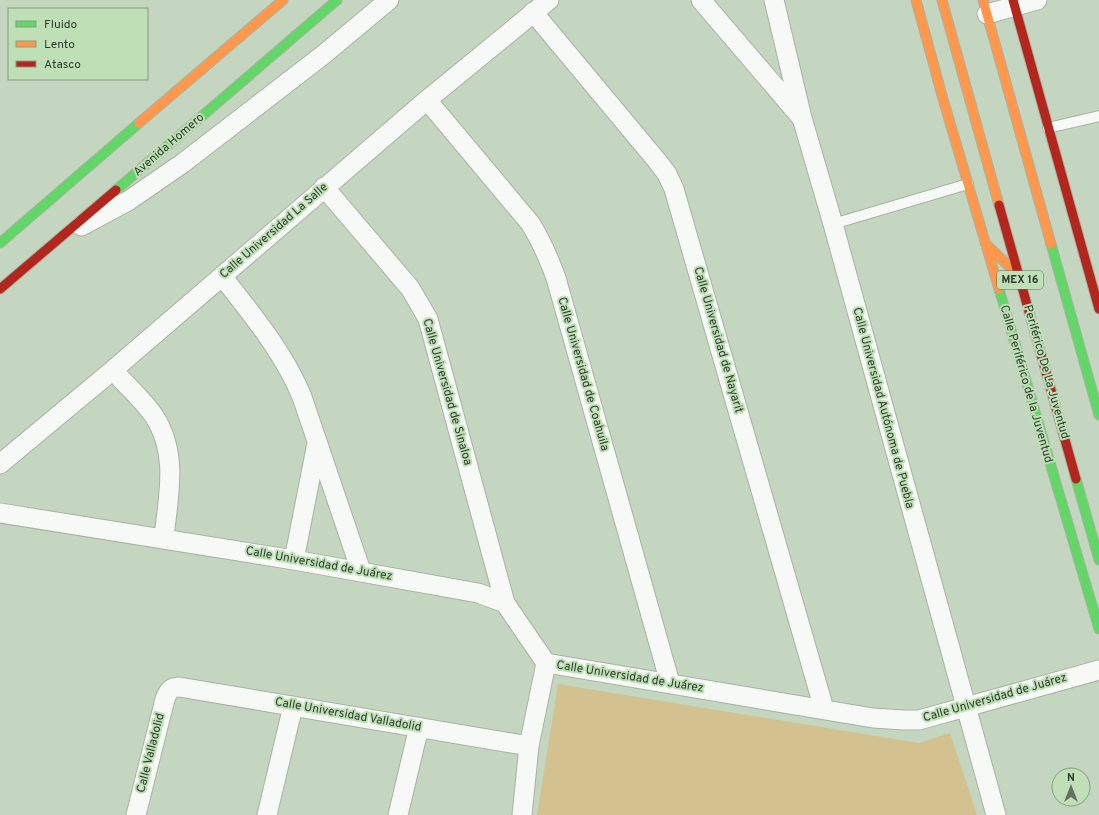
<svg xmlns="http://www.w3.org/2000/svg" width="1099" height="815" viewBox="0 0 1099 815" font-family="Overpass,sans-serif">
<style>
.park{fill:#d3c290}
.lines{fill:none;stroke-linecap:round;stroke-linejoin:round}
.lane-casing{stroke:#a6b3a2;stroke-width:12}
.street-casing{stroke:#a6b3a2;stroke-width:21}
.fast-casing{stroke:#a6b3a2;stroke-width:11}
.slow-casing{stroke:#a6b3a2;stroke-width:11}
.jam-casing{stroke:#a6b3a2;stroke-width:11}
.lane{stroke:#f6f9f6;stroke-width:10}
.street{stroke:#f6f9f6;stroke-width:19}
.fast{stroke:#63d668;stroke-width:9}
.slow{stroke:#ff974d;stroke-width:9}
.jam{stroke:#b3261e;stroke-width:9}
.labels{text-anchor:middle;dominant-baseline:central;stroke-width:4;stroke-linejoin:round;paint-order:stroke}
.shield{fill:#bfdfb7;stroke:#5a6c55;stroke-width:1}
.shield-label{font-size:11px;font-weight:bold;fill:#2e3b2b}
.street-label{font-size:12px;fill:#2e3b2b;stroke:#bfdfb7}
</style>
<rect width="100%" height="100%" fill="#c5d6c0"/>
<!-- park -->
<path class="park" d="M 558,684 L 919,743 L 950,733 L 977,815 L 537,815 Z"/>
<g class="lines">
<!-- lane casing -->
<g class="lane-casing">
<path id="lane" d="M 1048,128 L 1099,116
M 833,224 L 968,184"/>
</g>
<!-- street casing -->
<g class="street-casing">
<path id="street" d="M 701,0 L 800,116
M 774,0 L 802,118 L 833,224 L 996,815
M 533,12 L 658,162 L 667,174 L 674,189 L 824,709
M 987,14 L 1037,0
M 427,100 L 530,223 C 541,240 549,259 556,278 L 670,683
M 324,187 L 410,288 L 420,305 L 428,319 L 505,603
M 81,226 L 128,201 L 183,163 L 323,55 L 389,0
M 222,276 C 252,315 283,351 302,397 L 361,571
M 113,370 C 125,384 144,401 154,416 C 179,454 168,497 164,538
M 0,464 L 113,370 L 427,100 L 549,0
M 0,513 L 294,560 L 478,593 L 505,603 L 546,663 L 873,718 L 904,720 L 919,720 L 1099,670
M 294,560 L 317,443
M 136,815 L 165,699 C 168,692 170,687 179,687 L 529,746
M 267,815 L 293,706
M 398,815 L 419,727
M 522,815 L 529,746 L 546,663"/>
</g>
<!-- fast casing -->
<g class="fast-casing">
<path id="fast" d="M 116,190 L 337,0
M 0,243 L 139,123
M 1051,244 L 1099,415
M 999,289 L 1099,629
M 1076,479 L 1099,560"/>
</g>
<!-- slow casing -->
<g class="slow-casing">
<path id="slow" d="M 916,0 L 943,99 L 999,289
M 942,0 L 999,205
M 983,0 L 1051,244
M 139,123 L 283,0
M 985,243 L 1018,275"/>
</g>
<!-- jam casing -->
<g class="jam-casing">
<path id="jam" d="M 1013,0 L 1099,309
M 999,205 L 1076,479
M 0,289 L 116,190"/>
</g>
<!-- lane -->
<use href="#lane" class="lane"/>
<!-- street -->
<use href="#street" class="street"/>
<!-- fast -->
<use href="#fast" class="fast"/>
<!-- slow -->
<use href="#slow" class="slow"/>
<!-- jam -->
<use href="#jam" class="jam"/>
</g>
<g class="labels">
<!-- shield labels -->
<rect class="shield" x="997" y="271" width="46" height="18" rx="3"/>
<g class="shield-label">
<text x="1020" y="280">MEX 16</text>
</g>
<!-- street labels -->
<g class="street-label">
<text transform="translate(169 145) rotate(-41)">Avenida Homero</text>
<text transform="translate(274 231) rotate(-41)">Calle Universidad La Salle</text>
<text transform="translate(718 340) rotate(74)">Calle Universidad de Nayarit</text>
<text transform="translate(1046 372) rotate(74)">Periférico De La Juventud</text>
<text transform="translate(583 374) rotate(74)">Calle Universidad de Coahuila</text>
<text transform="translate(1026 384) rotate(74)">Calle Periférico de la Juventud</text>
<text transform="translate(447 392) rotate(74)">Calle Universidad de Sinaloa</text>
<text transform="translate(883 408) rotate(75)">Calle Universidad Autónoma de Puebla</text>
<text transform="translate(319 564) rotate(10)">Calle Universidad de Juárez</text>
<text transform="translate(630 677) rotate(9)">Calle Universidad de Juárez</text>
<text transform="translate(995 698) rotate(-16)">Calle Universidad de Juárez</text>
<text transform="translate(348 715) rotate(10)">Calle Universidad Valladolid</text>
<text transform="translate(151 753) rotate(-76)">Calle Valladolid</text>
</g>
</g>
<!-- legend -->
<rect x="8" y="8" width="140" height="72" fill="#bfdfb7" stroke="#859d7f"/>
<rect x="16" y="21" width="20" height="6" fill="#63d668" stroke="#859d7f"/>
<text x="44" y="28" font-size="12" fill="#2e3b2b">Fluido</text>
<rect x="16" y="41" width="20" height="6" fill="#ff974d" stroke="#859d7f"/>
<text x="44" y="48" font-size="12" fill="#2e3b2b">Lento</text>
<rect x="16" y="61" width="20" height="6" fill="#b3261e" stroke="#859d7f"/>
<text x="44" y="68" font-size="12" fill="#2e3b2b">Atasco</text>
<!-- north arrow -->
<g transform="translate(1071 787)"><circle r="19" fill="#bfdfb7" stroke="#859d7f"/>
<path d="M0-3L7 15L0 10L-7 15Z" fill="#63715f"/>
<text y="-6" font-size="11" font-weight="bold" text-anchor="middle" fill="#2e3b2b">N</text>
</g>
</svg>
